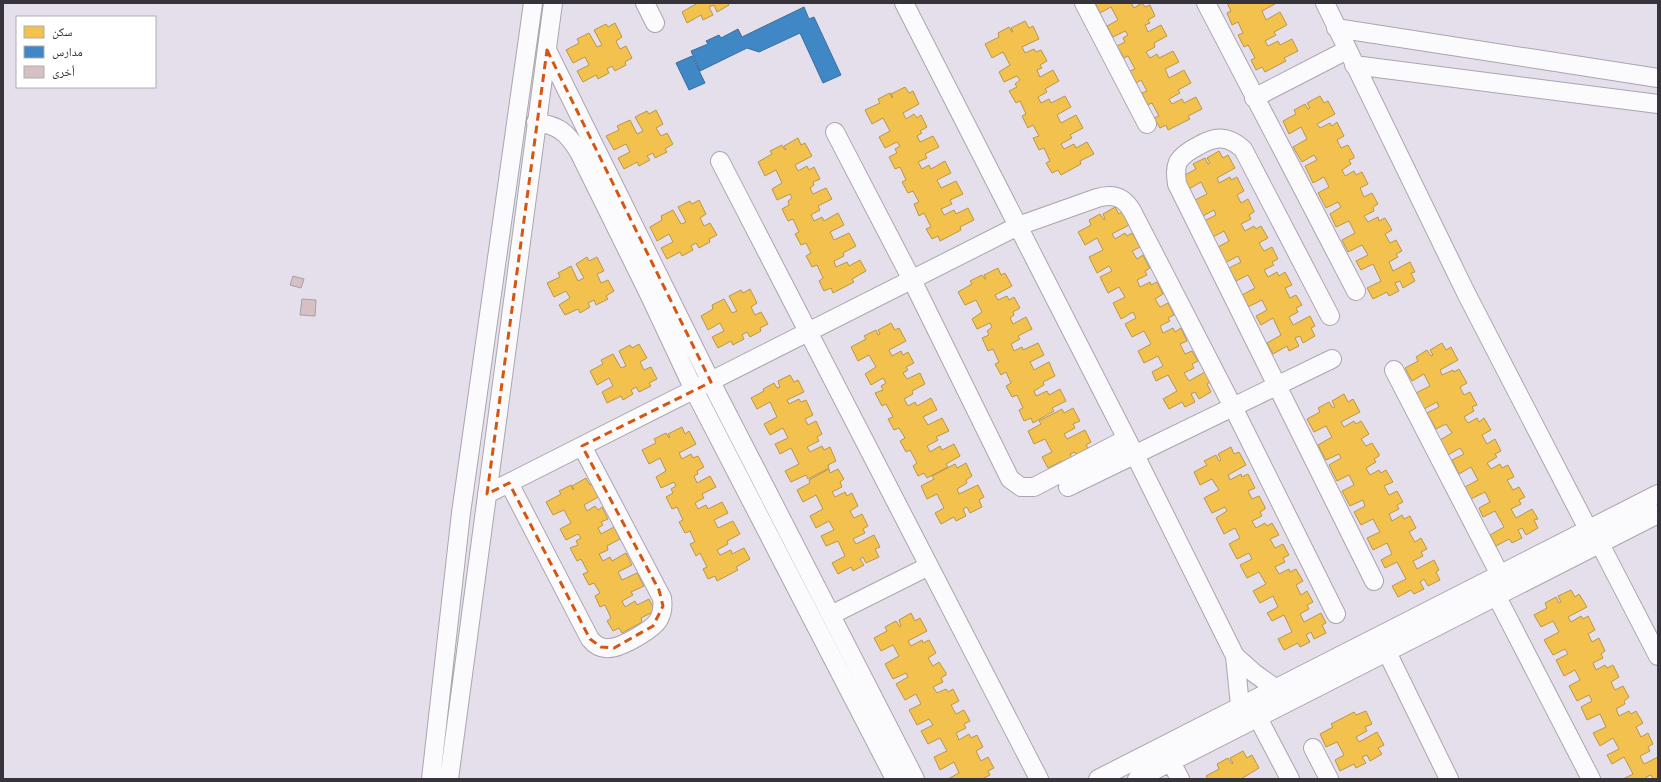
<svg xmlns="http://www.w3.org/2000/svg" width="1661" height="782" viewBox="0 0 1661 782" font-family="Commissioner,'Noto Naskh Arabic',sans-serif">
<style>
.homes{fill:#f2c14e;stroke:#ba9648}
.schools{fill:#3f88c5;stroke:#3c6e9c}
.building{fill:#d6c0c3;stroke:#a7a0a5}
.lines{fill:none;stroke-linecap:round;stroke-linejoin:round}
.minor-casing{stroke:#aaa5af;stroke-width:20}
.minor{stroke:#fbfafc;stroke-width:18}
.marked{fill:none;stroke:#d65511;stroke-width:3;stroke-dasharray:8 5;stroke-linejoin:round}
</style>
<rect width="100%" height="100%" fill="#e5dfec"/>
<!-- homes -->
<path class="homes" d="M 695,3 L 728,3 L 729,5 L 717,12 L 714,5 L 709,7 L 713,15 L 703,20 L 701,15 L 687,23 L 682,12 L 696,4 Z
M 1095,3 L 1131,3 L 1134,8 L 1142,3 L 1145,7 L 1150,5 L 1155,16 L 1148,20 L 1150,23 L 1145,25 L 1148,32 L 1161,25 L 1167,36 L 1154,43 L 1155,47 L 1146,52 L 1150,58 L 1157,54 L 1159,58 L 1173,51 L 1179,62 L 1165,69 L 1169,78 L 1184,70 L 1191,83 L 1178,90 L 1180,93 L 1169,99 L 1172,104 L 1182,99 L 1184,103 L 1196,97 L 1202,109 L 1188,116 L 1190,119 L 1168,130 L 1166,125 L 1160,128 L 1154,118 L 1159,116 L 1152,103 L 1147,105 L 1142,93 L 1147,91 L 1141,80 L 1136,83 L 1130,71 L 1135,69 L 1128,56 L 1124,58 L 1117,46 L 1125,42 L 1123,38 L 1128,35 L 1125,31 L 1113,37 L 1107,26 L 1118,20 L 1111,7 L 1100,13 Z
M 1227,3 L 1275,3 L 1275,4 L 1262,11 L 1266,20 L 1280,12 L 1287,25 L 1274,32 L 1276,35 L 1265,41 L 1268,46 L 1278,41 L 1280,45 L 1292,39 L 1298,51 L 1284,58 L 1286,61 L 1265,72 L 1262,67 L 1256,70 L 1251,60 L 1255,58 L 1248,45 L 1244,47 L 1238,35 L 1243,33 L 1238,22 L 1232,25 L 1227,13 L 1231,11 Z
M 1025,21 L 1029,28 L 1033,26 L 1039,39 L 1022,47 L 1025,53 L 1034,49 L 1036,52 L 1041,50 L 1047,61 L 1040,65 L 1042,68 L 1037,70 L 1040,77 L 1053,70 L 1059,81 L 1045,89 L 1047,92 L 1038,97 L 1041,103 L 1049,99 L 1051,103 L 1065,96 L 1071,107 L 1057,115 L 1061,123 L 1076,115 L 1083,128 L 1070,135 L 1072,138 L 1061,144 L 1064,149 L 1074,144 L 1076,148 L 1087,142 L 1094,154 L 1080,161 L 1081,164 L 1061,175 L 1058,170 L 1052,173 L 1046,163 L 1050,161 L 1044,148 L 1039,150 L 1033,138 L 1039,136 L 1033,125 L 1028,128 L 1022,116 L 1026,114 L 1020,101 L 1016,103 L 1009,91 L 1017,87 L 1015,84 L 1020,80 L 1017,76 L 1004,82 L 999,72 L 1010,65 L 1003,52 L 992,58 L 985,44 L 999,37 L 998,33 L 1009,27 L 1012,32 L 1013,32 L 1011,28 Z
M 615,23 L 622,37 L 616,41 L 620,49 L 626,46 L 632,58 L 625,62 L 626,65 L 615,71 L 612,66 L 607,69 L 609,73 L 598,79 L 596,75 L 583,82 L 577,71 L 589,65 L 585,57 L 573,63 L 566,50 L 579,43 L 577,39 L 589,33 L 597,47 L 602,45 L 594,30 L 606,24 L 608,27 Z
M 905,87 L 909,93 L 913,91 L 919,104 L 903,113 L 906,119 L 914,114 L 917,118 L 921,115 L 927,127 L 920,131 L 922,133 L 917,136 L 920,142 L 933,136 L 939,147 L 925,154 L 927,158 L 918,162 L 922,169 L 929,165 L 931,169 L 945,161 L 951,173 L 937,180 L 941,188 L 956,181 L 963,194 L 950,200 L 952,204 L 941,209 L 944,215 L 954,210 L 956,214 L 968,208 L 974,220 L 960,227 L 961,230 L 940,241 L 938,236 L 932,239 L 926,229 L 931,227 L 924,213 L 919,216 L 914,204 L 919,202 L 913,191 L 908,193 L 902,182 L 906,180 L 900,167 L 895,169 L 889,157 L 897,153 L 895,149 L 900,146 L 897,142 L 885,148 L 879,137 L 890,131 L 883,118 L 872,124 L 865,110 L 880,103 L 878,99 L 890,93 L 892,98 L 893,97 L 891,94 Z
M 1320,96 L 1324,103 L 1328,101 L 1335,114 L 1317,124 L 1320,128 L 1330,123 L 1332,126 L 1337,122 L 1344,136 L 1337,140 L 1341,148 L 1348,145 L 1354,156 L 1354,158 L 1349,160 L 1351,164 L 1342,170 L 1345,176 L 1354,171 L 1356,175 L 1362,172 L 1368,184 L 1360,188 L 1364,197 L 1372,193 L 1378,204 L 1373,207 L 1374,211 L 1364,216 L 1368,222 L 1378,217 L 1379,221 L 1385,218 L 1392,230 L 1385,234 L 1390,243 L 1396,240 L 1402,251 L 1396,254 L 1398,257 L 1389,262 L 1393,271 L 1410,262 L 1415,272 L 1411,273 L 1415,281 L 1403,288 L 1400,281 L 1395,283 L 1399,291 L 1389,296 L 1387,292 L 1373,299 L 1367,288 L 1381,281 L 1373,264 L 1361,270 L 1356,261 L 1368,255 L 1362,245 L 1348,252 L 1342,240 L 1355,233 L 1349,221 L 1336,227 L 1330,214 L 1341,207 L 1338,202 L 1326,208 L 1318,193 L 1329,187 L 1324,177 L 1313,183 L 1305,166 L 1317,160 L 1314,155 L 1302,162 L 1293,147 L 1307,139 L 1301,127 L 1289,134 L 1283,121 L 1296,114 L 1294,110 L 1305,104 L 1308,109 L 1310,108 L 1307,103 Z
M 656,110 L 663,124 L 656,128 L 661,136 L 667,133 L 673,144 L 665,149 L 667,152 L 655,158 L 653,153 L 647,156 L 650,160 L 639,166 L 637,162 L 624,169 L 618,158 L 630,152 L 626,144 L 614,150 L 606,136 L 619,130 L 617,126 L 630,120 L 637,134 L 643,131 L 635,117 L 647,111 L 649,114 Z
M 798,138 L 801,145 L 805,143 L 812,156 L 795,165 L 798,171 L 807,166 L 809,170 L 814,167 L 820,179 L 813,182 L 814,185 L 810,188 L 813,194 L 826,188 L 832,199 L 818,206 L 820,210 L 811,215 L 814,221 L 822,217 L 824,221 L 838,213 L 844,225 L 830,232 L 834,240 L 849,233 L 856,246 L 843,253 L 844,256 L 834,261 L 836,267 L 847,262 L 849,266 L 860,260 L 866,271 L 852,279 L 854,282 L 833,293 L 831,288 L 824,291 L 819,281 L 823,278 L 817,265 L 812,267 L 806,256 L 811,253 L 806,243 L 801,245 L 795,234 L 799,232 L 793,219 L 788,221 L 782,209 L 789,205 L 788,201 L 792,198 L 790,194 L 777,200 L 772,189 L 782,183 L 776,170 L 765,176 L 758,162 L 772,154 L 770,151 L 782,145 L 785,150 L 786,149 L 784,146 Z
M 1219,151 L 1223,158 L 1228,155 L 1235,168 L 1217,178 L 1219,183 L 1230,177 L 1231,180 L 1237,177 L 1244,191 L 1237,195 L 1241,203 L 1248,199 L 1254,211 L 1254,212 L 1249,215 L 1251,219 L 1241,224 L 1245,231 L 1254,226 L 1256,229 L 1261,226 L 1268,238 L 1259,243 L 1264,251 L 1272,247 L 1278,259 L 1272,262 L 1274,265 L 1264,270 L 1268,277 L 1277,272 L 1279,276 L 1285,272 L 1292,285 L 1285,288 L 1290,298 L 1296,295 L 1302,305 L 1296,308 L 1298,312 L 1289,317 L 1293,325 L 1310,316 L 1315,326 L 1311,328 L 1315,336 L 1303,343 L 1300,336 L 1295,338 L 1299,346 L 1289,351 L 1287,346 L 1273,354 L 1267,343 L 1281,335 L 1273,318 L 1261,325 L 1256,316 L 1267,310 L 1262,300 L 1248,307 L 1242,295 L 1255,288 L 1248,275 L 1236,281 L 1229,268 L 1241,262 L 1238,256 L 1225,263 L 1218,247 L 1229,241 L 1224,231 L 1213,237 L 1204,221 L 1216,215 L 1214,210 L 1201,217 L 1193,201 L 1207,194 L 1201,182 L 1189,189 L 1183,176 L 1196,169 L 1193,164 L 1205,158 L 1208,164 L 1210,163 L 1207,158 Z
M 699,200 L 706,214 L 700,218 L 704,226 L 710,223 L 717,235 L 709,239 L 710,242 L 699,248 L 696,243 L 691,246 L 693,250 L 682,256 L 680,252 L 667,259 L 661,248 L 673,242 L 669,234 L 657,241 L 650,227 L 662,220 L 661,216 L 673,210 L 681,224 L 686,222 L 678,207 L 690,201 L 692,204 Z
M 1115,207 L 1119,214 L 1124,211 L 1131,224 L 1112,234 L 1115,239 L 1125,233 L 1127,236 L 1132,233 L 1140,247 L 1132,251 L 1137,259 L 1143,255 L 1149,267 L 1150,268 L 1145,271 L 1147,275 L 1137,280 L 1140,287 L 1150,282 L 1151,285 L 1157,282 L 1163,294 L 1155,299 L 1160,307 L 1168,303 L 1174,315 L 1168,318 L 1170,321 L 1160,326 L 1163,333 L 1173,328 L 1175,332 L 1181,328 L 1187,341 L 1180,344 L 1185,354 L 1192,351 L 1198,361 L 1192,364 L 1194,368 L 1184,373 L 1189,381 L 1205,372 L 1210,382 L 1207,384 L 1211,392 L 1199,399 L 1195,392 L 1191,394 L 1195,402 L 1185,407 L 1182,402 L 1169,409 L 1163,399 L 1177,391 L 1168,375 L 1156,381 L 1152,372 L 1163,366 L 1158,356 L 1144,363 L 1138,351 L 1151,344 L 1144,331 L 1132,337 L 1125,324 L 1136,318 L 1133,312 L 1121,319 L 1113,303 L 1125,297 L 1119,287 L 1108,293 L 1100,277 L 1112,271 L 1109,266 L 1097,273 L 1089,257 L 1103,250 L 1097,238 L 1085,245 L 1078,232 L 1091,225 L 1089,220 L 1100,214 L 1104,220 L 1105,219 L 1103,214 Z
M 587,257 L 589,261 L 597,257 L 604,271 L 597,274 L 601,283 L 608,280 L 614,291 L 606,296 L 608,299 L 596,305 L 594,300 L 588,303 L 590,307 L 580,313 L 578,309 L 565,315 L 559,305 L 570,298 L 566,291 L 554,297 L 547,283 L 560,277 L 558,273 L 571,266 L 578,281 L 584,278 L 576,264 Z
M 998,268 L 1001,275 L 1005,273 L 1012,286 L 995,295 L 998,300 L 1007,296 L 1009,300 L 1014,297 L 1020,308 L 1013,312 L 1014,315 L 1010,318 L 1013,324 L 1026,317 L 1032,329 L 1018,336 L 1020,339 L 1011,344 L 1014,351 L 1022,347 L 1023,350 L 1038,343 L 1044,355 L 1030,362 L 1034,370 L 1049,362 L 1055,376 L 1043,382 L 1044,385 L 1034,391 L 1036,396 L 1047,391 L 1049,395 L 1060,389 L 1066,401 L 1052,408 L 1054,411 L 1033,423 L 1031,418 L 1024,421 L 1019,410 L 1023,408 L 1017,395 L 1012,397 L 1006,386 L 1011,383 L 1006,372 L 1001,375 L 995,364 L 999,362 L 993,349 L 988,351 L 982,338 L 989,335 L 987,331 L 992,327 L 990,323 L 977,329 L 972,319 L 982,312 L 976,300 L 965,305 L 958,292 L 972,284 L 970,281 L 982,275 L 985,279 L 986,279 L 984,275 Z
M 750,289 L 757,303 L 751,307 L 755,315 L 761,312 L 768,324 L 760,328 L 761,331 L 750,337 L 747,332 L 742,335 L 744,339 L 733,345 L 731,341 L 718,348 L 712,337 L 724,331 L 720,323 L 708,330 L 701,316 L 713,309 L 712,305 L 724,299 L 732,313 L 737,311 L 729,296 L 741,290 L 743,293 Z
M 891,323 L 895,330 L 899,328 L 906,341 L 889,350 L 892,356 L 901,351 L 903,355 L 908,352 L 914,363 L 906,367 L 908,370 L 903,373 L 907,379 L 920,373 L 925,384 L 912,391 L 913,394 L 904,399 L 908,406 L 915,402 L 917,406 L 931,398 L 937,410 L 923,417 L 928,425 L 942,418 L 949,431 L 936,437 L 938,440 L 927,446 L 930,452 L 940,446 L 942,450 L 954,444 L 960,456 L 946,464 L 948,467 L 927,478 L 924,473 L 918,476 L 913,466 L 917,463 L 910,450 L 906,452 L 900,441 L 905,438 L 899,428 L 894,430 L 888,419 L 893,417 L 886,404 L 882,406 L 875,393 L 883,390 L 881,386 L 886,383 L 883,378 L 871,385 L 865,374 L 876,367 L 869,355 L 858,361 L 851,347 L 866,339 L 864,336 L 876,330 L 878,335 L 880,334 L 878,330 Z
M 1442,343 L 1446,350 L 1451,347 L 1458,360 L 1440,370 L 1442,375 L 1453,370 L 1454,372 L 1459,369 L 1467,383 L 1460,387 L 1464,395 L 1470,392 L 1476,403 L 1477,405 L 1472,407 L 1474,411 L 1464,417 L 1468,423 L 1477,418 L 1479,422 L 1484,418 L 1491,430 L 1482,435 L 1487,444 L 1495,439 L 1501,451 L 1495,454 L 1497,457 L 1487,463 L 1491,469 L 1500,464 L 1502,468 L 1508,465 L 1514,477 L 1507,480 L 1513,490 L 1519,487 L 1525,497 L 1519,500 L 1521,504 L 1511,509 L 1516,518 L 1532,509 L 1538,519 L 1534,520 L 1538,528 L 1526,535 L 1522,528 L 1518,530 L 1522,538 L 1512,543 L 1509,539 L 1496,546 L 1490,535 L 1504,527 L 1495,511 L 1483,517 L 1479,508 L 1490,502 L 1485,492 L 1471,499 L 1465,487 L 1478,480 L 1471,467 L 1459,474 L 1452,460 L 1464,454 L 1460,448 L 1448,455 L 1440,440 L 1452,433 L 1446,424 L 1436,429 L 1427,413 L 1439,407 L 1437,402 L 1424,409 L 1416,393 L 1430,386 L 1424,374 L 1412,381 L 1405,368 L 1418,361 L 1416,357 L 1427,350 L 1431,356 L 1433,355 L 1430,350 Z
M 639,344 L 647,358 L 640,362 L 644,370 L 651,367 L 657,379 L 649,383 L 651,386 L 639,392 L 636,387 L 631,390 L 633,394 L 623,400 L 621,396 L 607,403 L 602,392 L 613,386 L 609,378 L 597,385 L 590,371 L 603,364 L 601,360 L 613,354 L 621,368 L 626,366 L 619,351 L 630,345 L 632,348 Z
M 790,375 L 794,382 L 798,380 L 804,392 L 787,400 L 789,404 L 799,399 L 801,402 L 806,400 L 813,415 L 805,419 L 808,425 L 816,421 L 822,434 L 817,437 L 819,441 L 807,447 L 810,452 L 822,446 L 824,450 L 830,447 L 836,461 L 828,465 L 829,468 L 808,479 L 806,475 L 791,482 L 785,471 L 799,464 L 791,448 L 780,454 L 775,444 L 788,438 L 783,428 L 770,435 L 764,424 L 777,417 L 770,402 L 757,409 L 751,398 L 764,391 L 763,389 L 774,383 L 777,388 L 780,387 L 778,381 Z
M 1344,394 L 1348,402 L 1353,399 L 1360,412 L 1341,422 L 1344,427 L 1354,421 L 1356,424 L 1361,421 L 1369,434 L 1361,439 L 1366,446 L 1372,443 L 1379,454 L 1379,456 L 1374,459 L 1376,462 L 1366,468 L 1370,475 L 1379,470 L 1381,473 L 1386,470 L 1393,482 L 1384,486 L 1389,495 L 1397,491 L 1403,502 L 1397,505 L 1399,509 L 1389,514 L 1392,521 L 1402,515 L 1404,519 L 1410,516 L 1416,528 L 1409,532 L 1415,542 L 1421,538 L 1427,549 L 1421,552 L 1423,556 L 1413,561 L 1417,569 L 1434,560 L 1439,570 L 1436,572 L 1440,580 L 1428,586 L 1424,579 L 1420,582 L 1424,589 L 1414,594 L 1411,590 L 1398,597 L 1392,586 L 1406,579 L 1397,562 L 1385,568 L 1381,560 L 1392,554 L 1387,543 L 1373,550 L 1367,538 L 1380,532 L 1373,519 L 1361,525 L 1354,512 L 1365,506 L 1363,500 L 1350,506 L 1342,491 L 1354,485 L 1349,475 L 1337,481 L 1329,465 L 1341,458 L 1339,454 L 1326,460 L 1318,445 L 1332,437 L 1326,426 L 1314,432 L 1307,419 L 1320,412 L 1318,408 L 1329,402 L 1333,408 L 1335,407 L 1332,401 Z
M 1073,408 L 1080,421 L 1073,424 L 1075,428 L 1064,434 L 1067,439 L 1085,430 L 1091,442 L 1086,445 L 1090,451 L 1078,458 L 1075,452 L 1070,454 L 1074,461 L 1064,466 L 1062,461 L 1048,468 L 1042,457 L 1052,452 L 1045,439 L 1034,444 L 1028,431 L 1041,424 L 1039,421 L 1062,409 L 1064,413 Z
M 682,427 L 685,434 L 689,431 L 696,444 L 679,453 L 682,459 L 691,454 L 693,458 L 698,456 L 704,467 L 697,471 L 698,474 L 694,476 L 697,483 L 710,476 L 716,487 L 702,494 L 704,498 L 695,503 L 698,509 L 706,505 L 708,509 L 722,502 L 728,513 L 714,520 L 718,528 L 733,521 L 740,534 L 727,541 L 728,544 L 717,550 L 720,555 L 731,550 L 732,554 L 744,548 L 750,559 L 736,567 L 738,570 L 717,581 L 715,576 L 708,579 L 703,569 L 707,567 L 700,553 L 696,556 L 690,544 L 695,542 L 690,531 L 685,533 L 679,522 L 683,520 L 677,507 L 672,509 L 666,497 L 673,493 L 671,489 L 676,486 L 674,482 L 661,488 L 656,477 L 666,471 L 660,458 L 649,464 L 642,450 L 656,443 L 654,439 L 666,433 L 669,438 L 670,437 L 668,434 Z
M 1231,447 L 1234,454 L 1239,452 L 1246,465 L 1228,475 L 1230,480 L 1241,474 L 1242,477 L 1248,474 L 1255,488 L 1248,491 L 1252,499 L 1259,496 L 1265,507 L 1265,509 L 1260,512 L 1262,516 L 1252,521 L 1256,528 L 1265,523 L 1267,526 L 1272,523 L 1279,535 L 1270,539 L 1275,548 L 1283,544 L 1289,555 L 1283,558 L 1285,562 L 1275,567 L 1279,574 L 1289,569 L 1290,572 L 1296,569 L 1303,581 L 1296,585 L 1301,595 L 1307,591 L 1313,602 L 1307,605 L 1309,609 L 1300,614 L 1304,622 L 1321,613 L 1326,623 L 1322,625 L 1326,633 L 1314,639 L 1311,632 L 1306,635 L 1310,642 L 1300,647 L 1298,643 L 1284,650 L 1278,639 L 1292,632 L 1284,615 L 1272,621 L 1267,613 L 1278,607 L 1273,596 L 1260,603 L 1253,591 L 1266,584 L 1259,572 L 1247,578 L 1240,565 L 1252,559 L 1249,553 L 1237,559 L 1229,544 L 1240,538 L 1235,528 L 1224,534 L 1216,518 L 1227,511 L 1225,507 L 1212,513 L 1204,498 L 1219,490 L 1212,479 L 1200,485 L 1194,472 L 1207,465 L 1204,461 L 1216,455 L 1219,461 L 1221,460 L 1218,454 Z
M 966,463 L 972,476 L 966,480 L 967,483 L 957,489 L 959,494 L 978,485 L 984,497 L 979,500 L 982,507 L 970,513 L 967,507 L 963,509 L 966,516 L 956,521 L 954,517 L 941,524 L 935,513 L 944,508 L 937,494 L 927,499 L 921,486 L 934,479 L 932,476 L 955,464 L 957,468 Z
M 829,469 L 830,473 L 838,469 L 844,479 L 840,482 L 842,487 L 832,492 L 835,497 L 845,492 L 847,496 L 852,493 L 858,506 L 850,511 L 854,518 L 862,514 L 868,526 L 863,529 L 865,533 L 853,539 L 856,544 L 874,535 L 880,547 L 875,549 L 879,557 L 866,563 L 863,557 L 860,559 L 864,565 L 853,571 L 851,567 L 838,574 L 832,563 L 845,556 L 838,541 L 826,546 L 821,536 L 834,530 L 829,521 L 816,528 L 810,516 L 823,509 L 816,495 L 803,502 L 797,490 L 810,483 L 809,480 Z
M 586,478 L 590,485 L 594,483 L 600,496 L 584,505 L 587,511 L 595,506 L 598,510 L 602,507 L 608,519 L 601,522 L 603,525 L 598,528 L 601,534 L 614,527 L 620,539 L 607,546 L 608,550 L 599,554 L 603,561 L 610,557 L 612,561 L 626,553 L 632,565 L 618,572 L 622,580 L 637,573 L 644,586 L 631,592 L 633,595 L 622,601 L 625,607 L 635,601 L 637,605 L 649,599 L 655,611 L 641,618 L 642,622 L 622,633 L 619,628 L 613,631 L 607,621 L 611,618 L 605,605 L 600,607 L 595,596 L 600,593 L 594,583 L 589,585 L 583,574 L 588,572 L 581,559 L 577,561 L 570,548 L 578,545 L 576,541 L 581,538 L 578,534 L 566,540 L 560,529 L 571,523 L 564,510 L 553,515 L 546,502 L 561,494 L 559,491 L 571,485 L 573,490 L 574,489 L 572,486 Z
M 1571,590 L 1575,597 L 1579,594 L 1587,607 L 1568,617 L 1571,622 L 1581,616 L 1583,619 L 1588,616 L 1595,630 L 1588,634 L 1592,642 L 1599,638 L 1605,651 L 1601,654 L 1603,658 L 1593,663 L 1596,670 L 1605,665 L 1607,668 L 1613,665 L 1619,677 L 1611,682 L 1615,690 L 1623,686 L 1629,697 L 1624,701 L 1625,704 L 1616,709 L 1619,716 L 1629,711 L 1631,714 L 1636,711 L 1643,723 L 1636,727 L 1641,737 L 1648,733 L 1653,744 L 1648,747 L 1650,751 L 1640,756 L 1644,764 L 1658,757 L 1658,779 L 1653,779 L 1651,775 L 1646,777 L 1647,779 L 1623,779 L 1633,774 L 1624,757 L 1612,764 L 1607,755 L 1619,749 L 1613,738 L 1600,746 L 1593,733 L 1606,727 L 1600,714 L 1587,720 L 1581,707 L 1592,701 L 1589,695 L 1577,701 L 1569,686 L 1580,680 L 1575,670 L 1564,676 L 1556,660 L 1568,654 L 1565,649 L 1553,655 L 1544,640 L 1559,632 L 1553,621 L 1541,627 L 1534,615 L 1547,608 L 1545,603 L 1556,597 L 1559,603 L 1561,602 L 1558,596 Z
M 911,613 L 915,621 L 920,618 L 927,631 L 908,641 L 911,646 L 922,640 L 923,643 L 929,640 L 936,653 L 928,658 L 933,666 L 939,662 L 946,673 L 946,675 L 941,678 L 943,682 L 933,687 L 937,693 L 946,689 L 948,692 L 953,689 L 959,701 L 951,705 L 956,714 L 964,710 L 970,721 L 964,724 L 966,728 L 956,733 L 959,740 L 969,734 L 971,738 L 977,735 L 983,747 L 976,751 L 981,761 L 988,757 L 994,768 L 988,771 L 990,775 L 982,779 L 948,779 L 959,773 L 954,762 L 940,770 L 934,757 L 947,751 L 940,738 L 928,744 L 921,731 L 933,725 L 929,719 L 917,725 L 909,710 L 921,704 L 916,694 L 905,700 L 896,684 L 908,677 L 906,673 L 893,679 L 885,664 L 899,656 L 893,645 L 881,651 L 874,638 L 887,631 L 885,627 L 896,621 L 900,627 L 901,626 L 899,620 Z
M 1366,711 L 1372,724 L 1365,727 L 1367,731 L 1356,737 L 1359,742 L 1377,732 L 1384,745 L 1378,748 L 1382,754 L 1370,761 L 1367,755 L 1362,757 L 1366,763 L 1356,768 L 1354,764 L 1340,771 L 1335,760 L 1344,755 L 1337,742 L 1326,747 L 1320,734 L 1333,727 L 1331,724 L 1354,712 L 1356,715 Z
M 1243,751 L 1247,758 L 1252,755 L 1259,768 L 1241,779 L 1208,779 L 1206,776 L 1219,769 L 1217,764 L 1228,758 L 1232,764 L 1233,763 L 1230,758 Z"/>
<!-- schools -->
<path class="schools" d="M 804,7 L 809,19 L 814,17 L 841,75 L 823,83 L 800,33 L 759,52 L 747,48 L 700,71 L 691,51 L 708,44 L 706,41 L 719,35 L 721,38 L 738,29 L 742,37 Z
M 692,56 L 705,83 L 689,90 L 676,63 Z"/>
<!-- building -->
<path class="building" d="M 293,276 L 304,279 L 301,288 L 290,285 Z
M 302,299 L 316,300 L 315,316 L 300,315 Z"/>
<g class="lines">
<!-- minor casing -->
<g class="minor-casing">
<path id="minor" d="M 645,3 L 655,23
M 904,3 L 1135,455 L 1235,656 L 1254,673 L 1275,688
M 1084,3 L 1147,124
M 1206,3 L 1356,291
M 1325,3 L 1466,293 L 1588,529
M 1336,28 L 1658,78
M 547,50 L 711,382 L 915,779
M 1354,65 L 1658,104
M 1254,98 L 1347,50
M 536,122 C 559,126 566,131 579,152 L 649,294 L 694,390 L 895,779
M 835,132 L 912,280 L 1010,479 L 1021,487 L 1034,487 L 1126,439
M 720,161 L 1039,779
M 1330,316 L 1243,149 C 1227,135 1215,136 1198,146 C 1190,150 1183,154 1178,162 C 1175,169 1176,176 1177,184 L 1374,581
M 1394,370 L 1499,573
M 509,483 L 590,639 C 595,645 601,649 609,648 C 621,648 654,629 659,619 C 663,612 663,605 662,598 L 582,446
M 1068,487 L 1332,359
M 487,494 L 1018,226 L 1097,198 C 1113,193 1124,197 1132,211 L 1233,407 L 1336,614
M 1600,544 L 1658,656
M 1497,597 L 1591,779
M 831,615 L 929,566
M 1387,652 L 1449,779
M 1235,656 L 1240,706
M 1258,718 L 1290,779
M 1313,748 L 1329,779
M 1171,762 L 1180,779
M 431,779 L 461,513 L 533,3
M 449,779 L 553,3
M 1098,779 L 1658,494
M 1137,779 L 1658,514"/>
</g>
<!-- minor -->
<use href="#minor" class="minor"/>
</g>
<!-- marked area -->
<path class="marked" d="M 547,50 L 711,382 L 582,446 L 659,590 L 663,606 L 653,626 L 614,648 L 601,647 L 590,639 L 509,483 L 487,494 Z"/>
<!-- border -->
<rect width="1661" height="782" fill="none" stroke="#36333b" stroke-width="8"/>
<!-- legend -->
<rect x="16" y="16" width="140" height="72" fill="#ffffff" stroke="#afadb1"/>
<rect x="24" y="26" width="20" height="12" fill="#f2c14e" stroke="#afadb1"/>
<text x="52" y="36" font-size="12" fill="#36333b">سكن</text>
<rect x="24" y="46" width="20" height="12" fill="#3f88c5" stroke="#afadb1"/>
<text x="52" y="56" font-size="12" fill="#36333b">مدارس</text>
<rect x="24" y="66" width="20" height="12" fill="#d6c0c3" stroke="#afadb1"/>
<text x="52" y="76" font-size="12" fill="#36333b">أخرى</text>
</svg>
